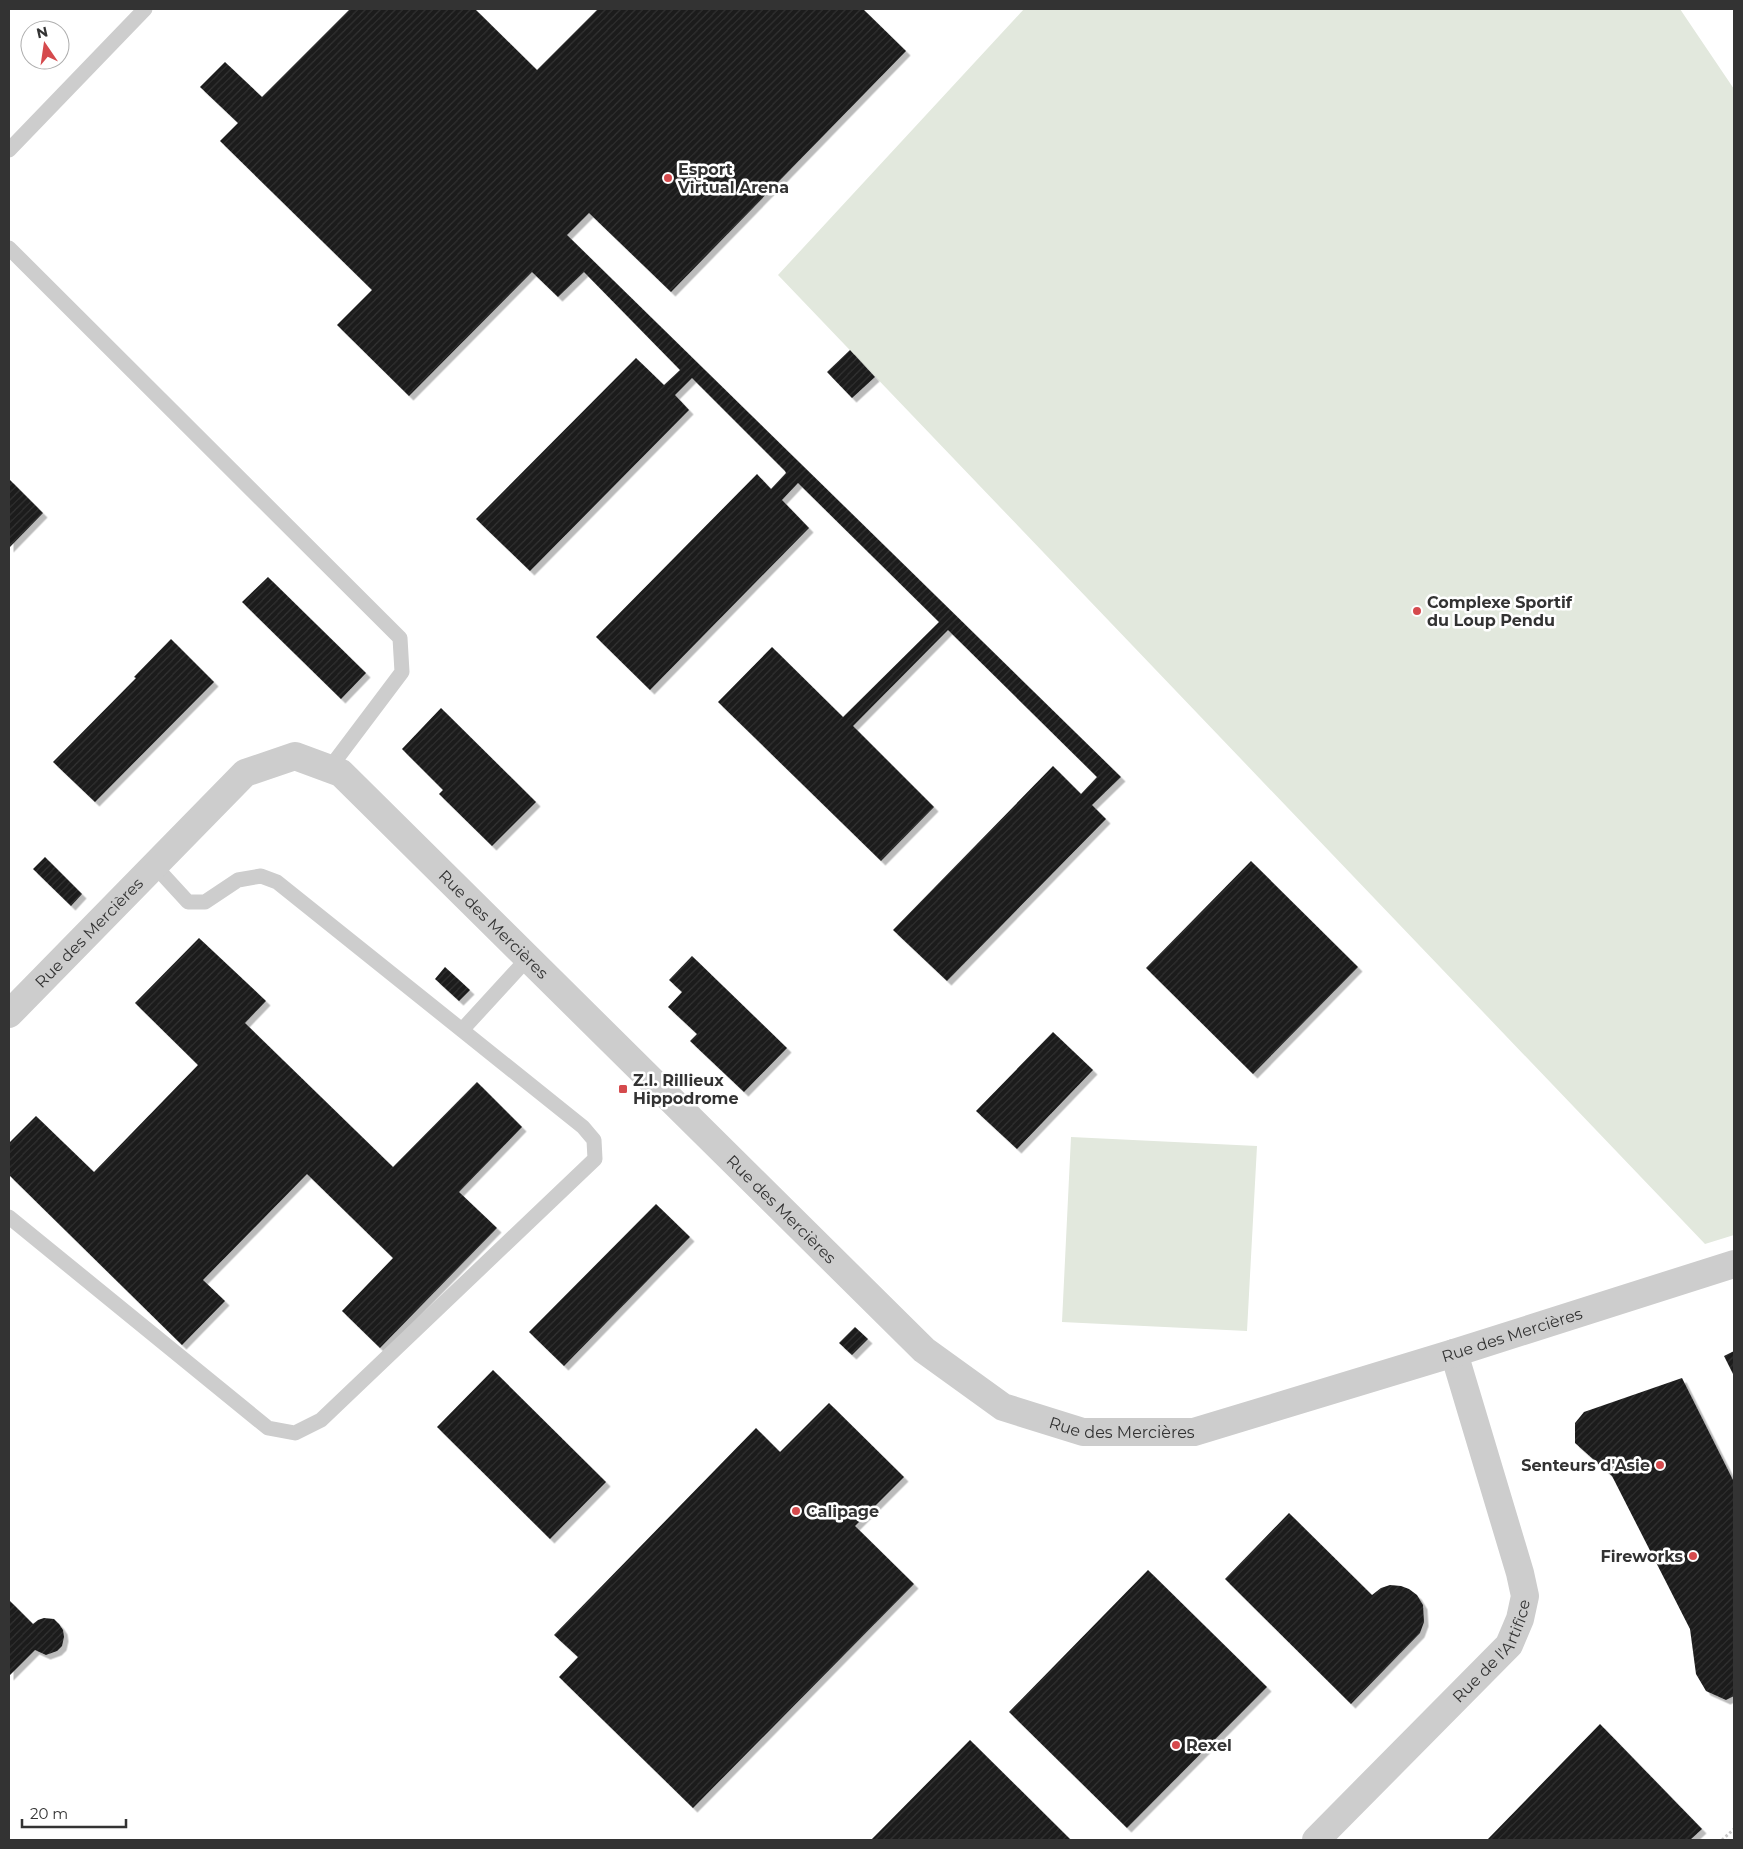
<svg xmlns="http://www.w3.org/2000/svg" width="1743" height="1849" viewBox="0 0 1743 1849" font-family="Montserrat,sans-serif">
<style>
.green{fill:#e2e8dd}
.building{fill:url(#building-hatch);filter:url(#shadow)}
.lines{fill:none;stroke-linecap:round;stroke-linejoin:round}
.path{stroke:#c7c7c7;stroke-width:3;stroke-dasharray:2.5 2.5;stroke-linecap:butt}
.service{stroke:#cdcdcd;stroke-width:15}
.minor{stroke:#cdcdcd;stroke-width:28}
.tertiary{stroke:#cdcdcd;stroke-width:28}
.poi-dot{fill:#d54a4d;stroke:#fff;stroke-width:2}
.labels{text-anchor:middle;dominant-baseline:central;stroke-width:5;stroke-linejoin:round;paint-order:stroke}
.poi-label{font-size:16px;font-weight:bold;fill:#333;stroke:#fff;text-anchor:start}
.street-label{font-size:16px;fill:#333;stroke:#fff}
</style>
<defs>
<pattern id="building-hatch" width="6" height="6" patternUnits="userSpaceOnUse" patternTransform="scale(1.25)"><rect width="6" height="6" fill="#1a1a1a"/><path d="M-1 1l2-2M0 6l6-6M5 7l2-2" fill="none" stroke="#333"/></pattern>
<filter id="shadow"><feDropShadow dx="4.5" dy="4.5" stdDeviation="0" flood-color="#0004"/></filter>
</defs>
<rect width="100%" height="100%" fill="#fff"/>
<!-- green -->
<path class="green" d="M 1024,9 L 1680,9 L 1734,89 L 1734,1235 L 1705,1244 L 778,275 Z
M 1071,1137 L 1257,1146 L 1247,1331 L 1062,1322 Z"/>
<!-- building -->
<path class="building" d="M 350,9 L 475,9 L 537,70 L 598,9 L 863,9 L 906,51 L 671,292 L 589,213 L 567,235 L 1121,777 L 1092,805 L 1106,819 L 947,981 L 893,930 L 1053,766 L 1081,794 L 1097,777 L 948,630 L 853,726 L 934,807 L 881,861 L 718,702 L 772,647 L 843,717 L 939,622 L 798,483 L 782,500 L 809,528 L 650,690 L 596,637 L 757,474 L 771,489 L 786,473 L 785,471 L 692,378 L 675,395 L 689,410 L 530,571 L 476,519 L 636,358 L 664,385 L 680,370 L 584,272 L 558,297 L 532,272 L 409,396 L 337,325 L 372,290 L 220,141 L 238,123 L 200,87 L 225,62 L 262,97 Z
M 850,350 L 875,377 L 852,398 L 827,372 Z
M 9,479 L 43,513 L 9,548 Z
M 268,577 L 366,673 L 341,699 L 242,602 Z
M 171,639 L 214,682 L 95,802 L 53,762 L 136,678 L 134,677 Z
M 441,708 L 536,802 L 492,846 L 439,794 L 443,790 L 402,749 Z
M 45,857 L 82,894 L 71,906 L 33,869 Z
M 1251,861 L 1358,967 L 1253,1074 L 1146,968 Z
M 199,938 L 266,1001 L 245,1023 L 393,1167 L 477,1082 L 522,1127 L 459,1192 L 497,1228 L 380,1348 L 342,1311 L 393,1258 L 307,1174 L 203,1280 L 225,1301 L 182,1345 L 9,1175 L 9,1143 L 36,1116 L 94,1172 L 198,1065 L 135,1003 Z
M 692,956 L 787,1048 L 744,1092 L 690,1041 L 697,1034 L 668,1007 L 682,992 L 669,980 Z
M 445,967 L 470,990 L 459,1001 L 435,979 Z
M 1053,1032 L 1093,1070 L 1017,1149 L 976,1111 Z
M 656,1204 L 690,1237 L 564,1366 L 529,1332 Z
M 855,1327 L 868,1339 L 852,1355 L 839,1343 Z
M 1734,1351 L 1734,1376 L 1724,1356 Z
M 493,1370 L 606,1482 L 550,1539 L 437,1427 Z
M 1682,1378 L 1734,1482 L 1734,1696 L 1726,1700 L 1706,1691 L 1696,1674 L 1690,1629 L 1612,1476 L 1575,1443 L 1575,1423 L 1584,1412 Z
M 829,1403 L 904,1477 L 855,1526 L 914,1584 L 693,1808 L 559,1677 L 578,1657 L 554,1635 L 756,1428 L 780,1452 Z
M 1289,1513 L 1372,1595 L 1381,1588 L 1390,1585 L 1401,1586 L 1409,1589 L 1417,1595 L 1423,1605 L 1424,1622 L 1420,1633 L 1351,1704 L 1225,1579 Z
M 1148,1570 L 1267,1687 L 1127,1828 L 1009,1712 Z
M 9,1600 L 33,1624 L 38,1620 L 44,1618 L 54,1619 L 59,1624 L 63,1630 L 64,1637 L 62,1646 L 57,1651 L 46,1655 L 35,1650 L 9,1676 Z
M 1600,1724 L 1702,1829 L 1690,1840 L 1487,1840 Z
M 970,1740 L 1071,1840 L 871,1840 Z"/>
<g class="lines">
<!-- path -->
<path class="path" d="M 1722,1840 L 1734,1829"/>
<!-- service -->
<path class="service" d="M 9,150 L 145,9
M 9,248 L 400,638 L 402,672 L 329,769
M 462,1030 L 528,958
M 9,1217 L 268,1428 L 295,1433 L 321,1420 L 595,1159 L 594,1140 L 583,1127 L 277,882 L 261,876 L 238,880 L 205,902 L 188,902 L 154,865"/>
<!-- minor -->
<path class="minor" id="s1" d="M 1316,1840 L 1509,1645 L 1520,1619 L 1525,1596 L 1520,1573 L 1454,1353"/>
<!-- tertiary -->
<path class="tertiary" id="s2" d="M 9,1014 L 245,773 L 295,756 L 341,773 L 924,1350 L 1003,1407 L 1083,1432 L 1194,1432 L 1454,1353 L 1734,1264"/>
</g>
<!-- markers -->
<g class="poi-dot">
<circle cx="668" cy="178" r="5"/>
<circle cx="1417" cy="611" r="5"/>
<rect x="618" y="1084" width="10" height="10" rx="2.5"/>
<circle cx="1660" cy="1465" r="5"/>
<circle cx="796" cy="1511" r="5"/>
<circle cx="1693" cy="1556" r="5"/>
<circle cx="1176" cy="1745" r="5"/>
</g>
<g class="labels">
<!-- poi labels -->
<g class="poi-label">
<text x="678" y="169">Esport<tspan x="678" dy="18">Virtual Arena</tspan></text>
<text x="1427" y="602">Complexe Sportif<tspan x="1427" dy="18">du Loup Pendu</tspan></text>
<text x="633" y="1080">Z.I. Rillieux<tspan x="633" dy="18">Hippodrome</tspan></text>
<text x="1650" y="1465" text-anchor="end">Senteurs d'Asie</text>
<text x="806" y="1511">Calipage</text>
<text x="1683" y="1556" text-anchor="end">Fireworks</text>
<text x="1186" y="1745">Rexel</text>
</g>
<!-- street labels -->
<g class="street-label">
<text stroke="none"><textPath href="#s2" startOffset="654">Rue des Mercières</textPath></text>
<text stroke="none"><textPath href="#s2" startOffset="114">Rue des Mercières</textPath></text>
<text stroke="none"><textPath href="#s2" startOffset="1059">Rue des Mercières</textPath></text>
<text stroke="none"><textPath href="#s2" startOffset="1884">Rue des Mercières</textPath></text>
<text stroke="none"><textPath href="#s2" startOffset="1479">Rue des Mercières</textPath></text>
<text stroke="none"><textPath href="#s1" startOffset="260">Rue de l'Artifice</textPath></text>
</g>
</g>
<!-- border -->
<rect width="1743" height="1849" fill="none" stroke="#333333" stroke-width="20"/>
<!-- north arrow -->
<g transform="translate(45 45) rotate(347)"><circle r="24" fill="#ffffff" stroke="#adadad"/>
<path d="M0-4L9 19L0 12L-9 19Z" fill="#d54a4d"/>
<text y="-8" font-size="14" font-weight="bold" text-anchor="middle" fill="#333333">N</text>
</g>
<!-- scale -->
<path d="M22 1819v8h104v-8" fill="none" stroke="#333333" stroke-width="2.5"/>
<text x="30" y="1819" font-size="15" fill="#333333" stroke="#ffffff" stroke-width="4" paint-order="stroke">20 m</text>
</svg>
